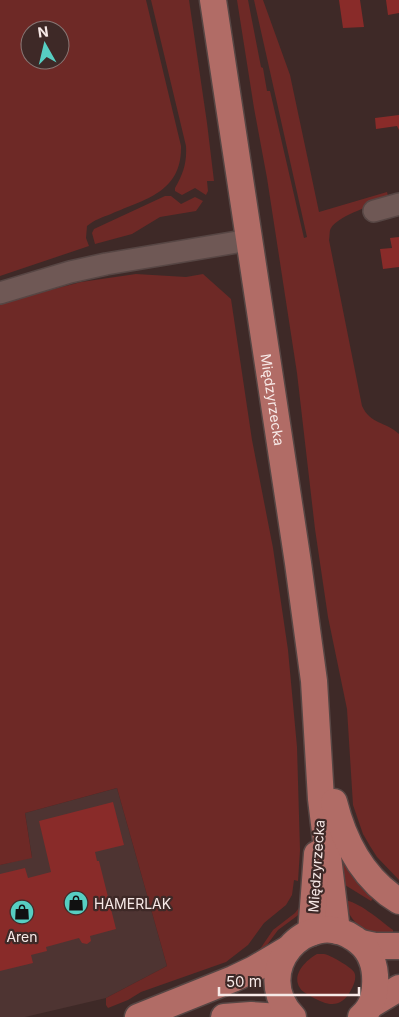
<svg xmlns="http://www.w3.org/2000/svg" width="399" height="1017" viewBox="0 0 399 1017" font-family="Inter,sans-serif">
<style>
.built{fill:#4e3432}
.green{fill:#6e2926;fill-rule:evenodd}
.building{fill:#892b29}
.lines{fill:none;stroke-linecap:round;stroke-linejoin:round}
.minor-casing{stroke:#574644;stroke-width:24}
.major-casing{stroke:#574644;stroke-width:29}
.minor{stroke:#6f5855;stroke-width:21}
.major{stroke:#b16c66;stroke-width:26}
.labels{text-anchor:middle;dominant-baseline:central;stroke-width:4.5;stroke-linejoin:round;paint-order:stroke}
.street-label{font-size:14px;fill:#f7e9e7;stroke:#3e2927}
.poi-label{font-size:14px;fill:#f7e9e7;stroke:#3e2927;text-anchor:start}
</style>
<rect width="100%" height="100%" fill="#3e2927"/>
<!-- built -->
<path class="built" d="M 117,788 L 167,966 L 106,998 L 25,1017 L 0,1017 L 0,865 L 32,857 L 25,813 Z"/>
<!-- green -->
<path class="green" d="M 0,0 L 146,0 L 181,146 C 182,192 146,199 111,214 C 103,217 94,220 87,226 L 86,238 L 89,246 L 0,276 ZM 30,30 L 60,30 L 60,60 L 30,60 Z
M 151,0 L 189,0 L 207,123 L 214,181 L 207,181 L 208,191 L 206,195 L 195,188 L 182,195 L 175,191 L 175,188 C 183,174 187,163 186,146 Z
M 237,0 L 248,0 L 261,67 L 263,68 L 267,91 L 270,91 L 304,238 L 307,237 L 254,0 L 263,0 L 290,75 L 319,212 L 387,192 L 389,200 C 375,204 339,215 331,228 C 329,231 330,236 329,240 L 362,406 C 371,425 385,421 399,434 L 399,880 L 377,857 L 370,846 L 363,834 L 353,805 L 347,709 L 328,617 L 315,529 L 297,373 L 267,178 L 254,108 Z
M 165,196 L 171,196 L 181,204 L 195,197 L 203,201 L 196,211 L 160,217 L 132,234 L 95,244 L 92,233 L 94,229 Z
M 136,274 L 186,277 L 203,274 L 231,299 L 252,440 L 273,548 L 288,650 L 297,747 L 300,850 L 298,881 L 294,880 L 292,895 L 286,905 L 264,923 L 248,945 L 226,962 L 141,992 L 128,1000 L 108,1008 L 106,1005 L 106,998 L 167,966 L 117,788 L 25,813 L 32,858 L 0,865 L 0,303 L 81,282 Z
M 338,842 L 376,895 L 371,901 L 345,885 L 344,880 L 341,880 Z
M 343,900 C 357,900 381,921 393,930 L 393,934 C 365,938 352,924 343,900 Z
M 304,901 L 304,908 L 297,916 L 278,930 L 264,949 L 258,952 L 273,930 L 295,913 Z
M 317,954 C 319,954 322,954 324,954 C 330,955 351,967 354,972 C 357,977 354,985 351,990 C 341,1009 328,1006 312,997 C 308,994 302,992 300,988 C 291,975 306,960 317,954 Z"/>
<!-- building -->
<path class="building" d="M 339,0 L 360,0 L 364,27 L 343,28 Z
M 386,0 L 399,0 L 399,13 L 388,15 Z
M 399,115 L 399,130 L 397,126 L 376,129 L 375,118 Z
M 399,237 L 399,267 L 383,269 L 380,249 L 392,248 L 390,238 Z
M 113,802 L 124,845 L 95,852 L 97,861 L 99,861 L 116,929 L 90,936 L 91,941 L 87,944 L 82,943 L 79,938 L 46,947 L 47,951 L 31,955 L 33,963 L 0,971 L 0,874 L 25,868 L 28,878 L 51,872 L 39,821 Z"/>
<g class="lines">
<!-- minor casing -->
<g class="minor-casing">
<path id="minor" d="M 374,211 L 399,204
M 0,293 L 70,272 L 106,264 L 249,240"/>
</g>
<!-- major casing -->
<g class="major-casing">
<g id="major">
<path id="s1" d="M 213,0 L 298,563 L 314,681 L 321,799 L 337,931"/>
<path d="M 334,802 C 344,842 363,879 399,901"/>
<path d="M 311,933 L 317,854"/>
<path d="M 361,943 L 375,946 L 399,946"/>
<path d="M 371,1005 L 399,988"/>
<path d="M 138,1017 L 233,979 L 254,969 L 288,949"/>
<path d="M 224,1017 L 251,1015 L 281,1017"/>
<path d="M 293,1017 C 249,971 307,905 355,939 C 367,947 374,960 375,975 C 376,991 374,1006 361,1017"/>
</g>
</g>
<!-- minor -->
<use href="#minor" class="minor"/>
<!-- major -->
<use href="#major" class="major"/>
</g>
<!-- icons -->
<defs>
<g id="shop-disc" transform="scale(1.25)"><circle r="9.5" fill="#57cec2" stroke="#3e2927"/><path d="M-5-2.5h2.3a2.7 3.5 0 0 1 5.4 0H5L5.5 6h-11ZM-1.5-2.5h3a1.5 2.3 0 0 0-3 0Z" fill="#111"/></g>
</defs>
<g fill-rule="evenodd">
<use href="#shop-disc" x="76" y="903"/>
<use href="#shop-disc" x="22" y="912"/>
</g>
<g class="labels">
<!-- street labels -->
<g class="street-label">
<text stroke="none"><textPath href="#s1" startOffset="404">Międzyrzecka</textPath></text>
<text transform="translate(316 866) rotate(-86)">Międzyrzecka</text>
</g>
<!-- poi labels -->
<g class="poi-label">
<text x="94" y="903">HAMERLAK</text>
<text x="22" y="936" text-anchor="middle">Aren</text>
</g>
</g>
<!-- north arrow -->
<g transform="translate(45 45) rotate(352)"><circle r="24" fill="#3e2927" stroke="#887674"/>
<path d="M0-4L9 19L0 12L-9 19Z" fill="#57cec2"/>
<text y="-8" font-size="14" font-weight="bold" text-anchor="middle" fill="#f7e9e7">N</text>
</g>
<!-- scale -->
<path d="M219 987v8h140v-8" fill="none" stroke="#f7e9e7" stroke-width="2.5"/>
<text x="226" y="987" font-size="15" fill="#f7e9e7" stroke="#3e2927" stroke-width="4" paint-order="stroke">50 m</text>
</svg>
